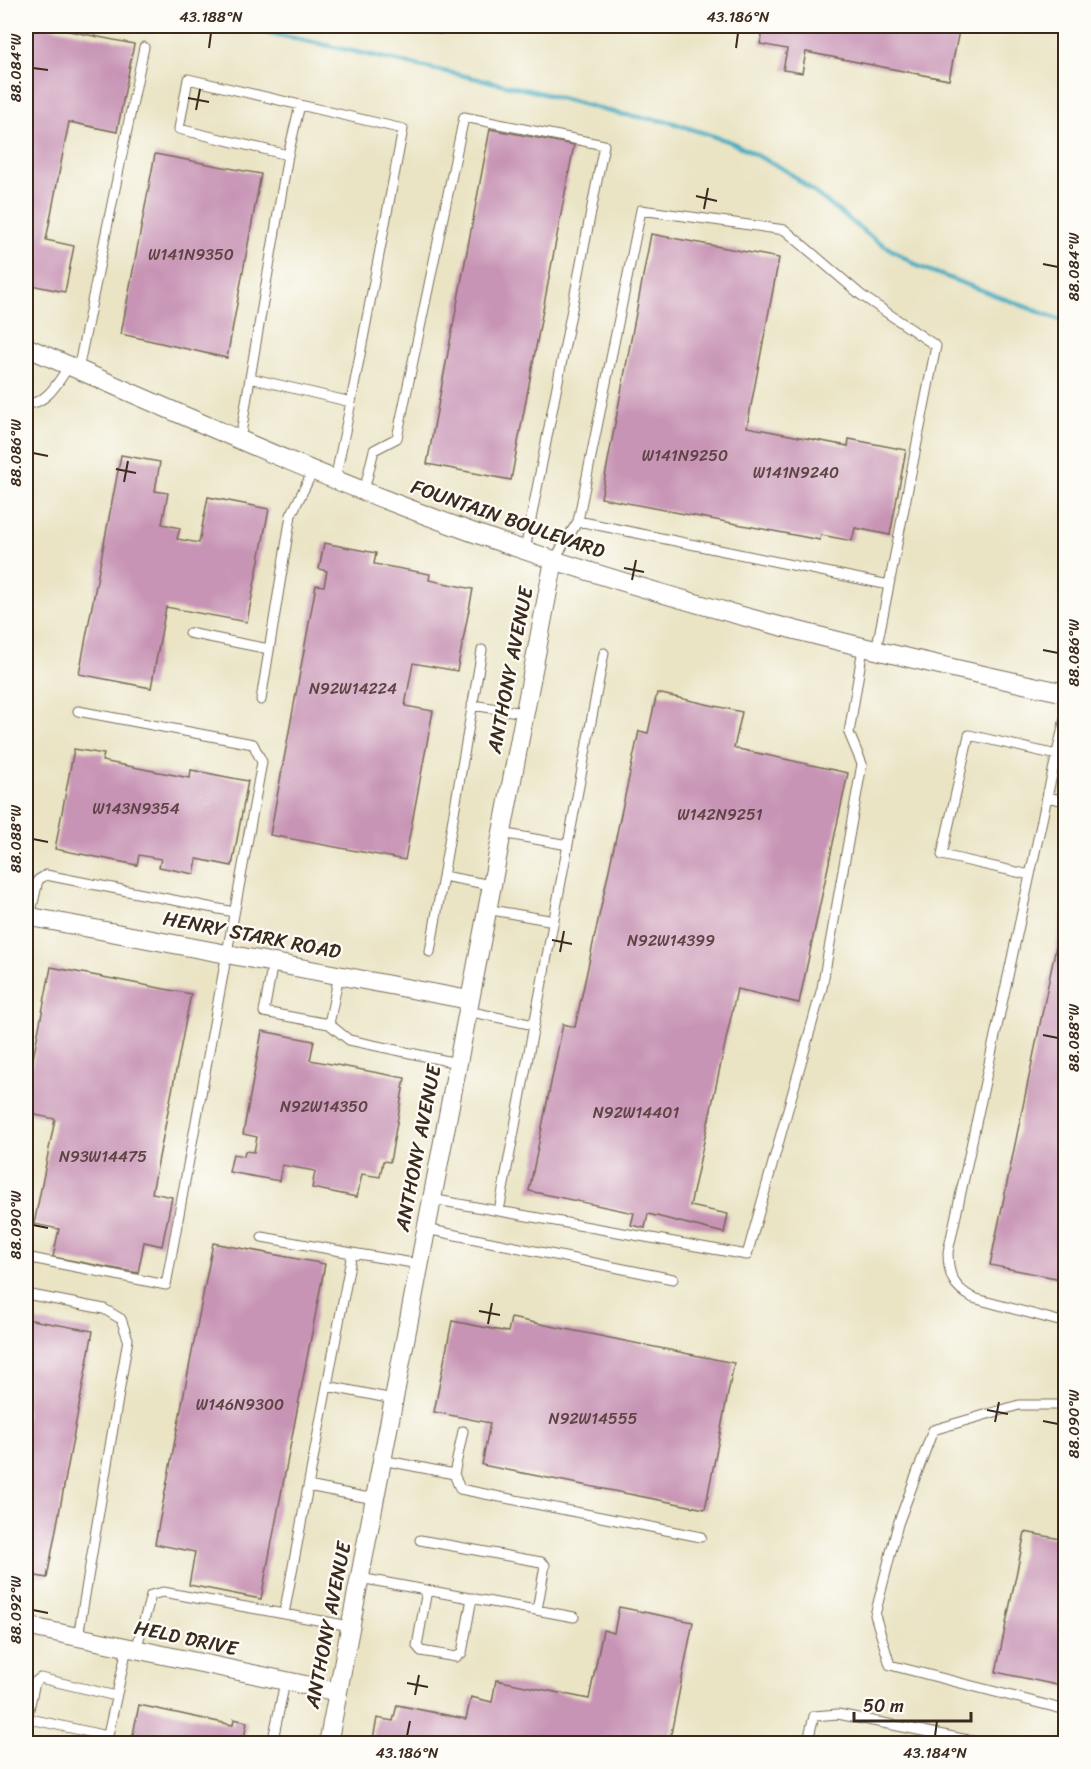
<svg xmlns="http://www.w3.org/2000/svg" width="1091" height="1769" viewBox="0 0 1091 1769" font-family="Sriracha,sans-serif">
<style>
.lines{fill:none;stroke-linecap:round;stroke-linejoin:round}
.stream{stroke:#3faabf;stroke-width:4.5}
.building{fill:#c894b5}
.lane-casing{stroke:#786b58;stroke-width:11}
.street-casing{stroke:#786b58;stroke-width:20}
.lane{stroke:#fff;stroke-width:9}
.street{stroke:#fff;stroke-width:18}
.ticks{fill:none;stroke:#3b2a1e;stroke-width:2}
.labels{text-anchor:middle;dominant-baseline:central;stroke-width:4.5;stroke-linejoin:round;paint-order:stroke}
.number-label{font-size:16px;fill:#5e4444}
.street-label{font-size:20px;fill:#3b2a1e;stroke:#fdfcf7}
.neatline{fill:none;stroke:#3b2a1e;stroke-width:2}
.ticks-label{font-size:15px;text-anchor:middle;fill:#3b2a1e}
</style>
<rect width="100%" height="100%" fill="#fdfcf7"/>
<filter id="ink" filterUnits="userSpaceOnUse"><feTurbulence type="fractalNoise" baseFrequency=".0167" numOctaves="2"/><feDisplacementMap in="SourceGraphic" scale="12" xChannelSelector="R" yChannelSelector="G"/><feConvolveMatrix kernelMatrix="1 2 1 2 8 2 1 2 1" color-interpolation-filters="sRGB"/></filter>
<filter id="wash" filterUnits="userSpaceOnUse"><feTurbulence type="fractalNoise" baseFrequency=".008" numOctaves="4" result="noise"/><feDisplacementMap in="SourceGraphic" scale="24" xChannelSelector="R" yChannelSelector="G"/><feGaussianBlur stdDeviation="1.35" result="paint"/><feColorMatrix in="noise" values="0 0 0 0 0 0 0 0 0 0 0 0 0 0 0 0 0 1.4 0 .05"/><feComposite in="paint" operator="in"/></filter>
<g filter="url(#wash)">
<rect width="100%" height="100%" fill="#eae4c5"/>
<g class="lines">
<!-- stream -->
<path class="stream" d="M 239,26 L 537,92 L 620,114 L 670,122 L 731,142 L 787,171 L 874,239 L 920,267 L 1066,322"/>
</g>
<g id="blocks">
<!-- building -->
<path class="building" d="M 26,26 L 44,26 L 134,44 L 117,132 L 69,122 L 46,240 L 74,246 L 65,292 L 26,284 Z
M 764,26 L 960,26 L 949,80 L 806,52 L 802,73 L 783,70 L 787,49 L 760,44 Z
M 406,27 L 406,26 L 442,26 L 441,34 Z
M 490,129 L 574,145 L 511,480 L 427,464 Z
M 155,154 L 261,174 L 227,358 L 121,334 Z
M 651,234 L 779,258 L 747,427 L 848,446 L 849,439 L 906,450 L 890,535 L 855,528 L 852,541 L 821,535 L 820,540 L 601,498 Z
M 121,455 L 160,462 L 155,491 L 168,493 L 162,524 L 180,528 L 177,539 L 199,543 L 208,497 L 269,509 L 247,622 L 166,607 L 151,688 L 79,674 Z
M 324,543 L 376,553 L 374,564 L 430,574 L 429,580 L 473,589 L 457,671 L 413,663 L 405,706 L 433,711 L 405,860 L 270,835 L 316,585 L 324,586 L 327,571 L 319,569 Z
M 657,693 L 742,712 L 734,748 L 848,773 L 799,1003 L 737,989 L 690,1206 L 728,1214 L 724,1233 L 648,1214 L 645,1228 L 631,1225 L 634,1213 L 529,1191 L 563,1024 L 575,1027 L 639,731 L 648,733 Z
M 74,749 L 104,754 L 102,761 L 190,778 L 191,770 L 248,781 L 232,866 L 197,859 L 194,874 L 159,867 L 161,859 L 139,855 L 137,865 L 55,849 Z
M 1064,908 L 1066,908 L 1066,1280 L 990,1265 Z
M 51,967 L 191,994 L 152,1193 L 172,1197 L 162,1246 L 144,1242 L 138,1273 L 53,1257 L 59,1229 L 34,1224 L 55,1119 L 26,1113 L 26,1083 L 28,1084 Z
M 262,1031 L 314,1041 L 310,1060 L 405,1078 L 390,1162 L 383,1161 L 380,1177 L 362,1174 L 357,1197 L 312,1188 L 315,1171 L 282,1165 L 279,1181 L 229,1172 L 233,1154 L 244,1156 L 245,1151 L 254,1152 L 257,1137 L 243,1134 Z
M 213,1243 L 325,1264 L 261,1599 L 189,1585 L 195,1552 L 155,1544 Z
M 511,1318 L 734,1363 L 705,1509 L 482,1465 L 490,1423 L 434,1412 L 452,1321 L 508,1332 Z
M 26,1319 L 93,1331 L 47,1578 L 26,1574 Z
M 1025,1532 L 1066,1540 L 1066,1687 L 996,1672 Z
M 619,1607 L 693,1622 L 669,1744 L 372,1744 L 377,1718 L 393,1721 L 397,1705 L 466,1719 L 471,1697 L 492,1702 L 496,1680 L 589,1699 L 603,1630 L 614,1633 Z
M 139,1705 L 233,1725 L 234,1719 L 247,1722 L 243,1744 L 131,1744 Z"/>
</g>
</g>
<g filter="url(#ink)">
<use href="#blocks" fill-opacity="0" stroke="#786b58" stroke-width="1.5"/>
<g class="lines">
<!-- lane casing -->
<g class="lane-casing">
<path id="lane" d="M 288,155 L 300,105
M 78,370 L 144,47
M 250,378 L 288,155 L 179,129 L 188,79 L 403,129 L 351,402
M 26,404 C 47,404 58,382 69,366
M 240,440 L 250,378 L 351,402 L 335,480
M 364,491 L 374,450 L 397,438 L 464,117 L 604,145 L 525,550
M 578,521 L 641,210 L 785,230 L 861,295 L 936,346 L 889,585
M 554,560 L 578,521 L 889,585 L 876,651
M 189,633 L 269,649
M 261,700 L 291,515 L 313,471
M 472,705 L 524,713
M 1066,714 L 1047,797 L 1066,801
M 1047,797 L 948,1252 C 948,1275 953,1287 973,1298 L 1066,1323
M 501,833 L 568,845
M 1030,875 L 942,855 L 969,735 L 1066,757
M 443,876 L 491,885
M 486,909 L 554,921
M 30,917 L 38,880 L 46,875 L 234,912
M 430,952 L 482,650
M 273,962 L 264,1012 L 329,1024
M 339,975 L 329,1024 L 349,1040 L 457,1063
M 467,1011 L 534,1025
M 431,1199 L 747,1255 L 822,988 L 862,764 L 849,733 L 863,648
M 499,1211 L 604,653
M 426,1229 L 673,1279
M 262,1237 L 352,1253
M 26,1257 L 166,1285 L 262,762 L 253,744 L 78,711
M 26,1294 L 104,1309 L 121,1319 L 128,1339 L 78,1637
M 327,1386 L 393,1399
M 1066,1405 L 1019,1405 L 933,1430 L 898,1524 L 875,1615 L 890,1665 L 1066,1710
M 382,1460 L 454,1474 L 460,1489 L 701,1537
M 454,1474 L 463,1431
M 308,1486 L 374,1499
M 420,1540 L 541,1562 L 545,1565 L 537,1610
M 360,1578 L 574,1617
M 427,1590 L 417,1646 L 421,1651 L 456,1657 L 462,1653 L 472,1598
M 284,1614 L 352,1253 L 419,1264
M 136,1650 L 151,1595 L 163,1592 L 350,1626
M 26,1718 L 107,1736
M 27,1718 L 35,1682 L 40,1678 L 116,1696
M 106,1744 L 127,1648
M 272,1744 L 285,1682
M 807,1744 L 814,1716 L 838,1714 L 988,1744"/>
</g>
<!-- street casing -->
<g class="street-casing">
<path id="street" d="M 26,347 C 172,410 318,477 469,531 C 664,601 864,650 1066,693
M 26,916 L 469,1000
M 26,1626 L 338,1692
M 328,1744 L 554,560"/>
</g>
<!-- lane -->
<use href="#lane" class="lane"/>
<!-- street -->
<use href="#street" class="street"/>
</g>
</g>
<!-- ticks -->
<path class="ticks" d="M 209,48 L 211,33M 736,48 L 738,33M 33,68 L 48,70M 188,98 L 209,102M 196,110 L 200,89M 696,196 L 717,201M 704,209 L 708,188M 1043,264 L 1058,267M 33,453 L 48,456M 116,469 L 136,473M 124,482 L 128,461M 624,568 L 644,572M 632,580 L 636,560M 1043,650 L 1058,653M 33,839 L 48,842M 552,940 L 572,944M 560,952 L 564,931M 1043,1035 L 1058,1038M 33,1225 L 48,1228M 479,1311 L 500,1315M 488,1324 L 492,1303M 987,1410 L 1008,1414M 1043,1421 L 1058,1424M 995,1422 L 999,1402M 33,1610 L 48,1613M 407,1683 L 428,1687M 415,1695 L 419,1675M 407,1736 L 410,1721M 935,1736 L 937,1721"/>
<g class="labels">
<!-- number labels -->
<g class="number-label">
<text x="191" y="254">W141N9350</text>
<text x="685" y="455">W141N9250</text>
<text x="796" y="472">W141N9240</text>
<text x="353" y="688">N92W14224</text>
<text x="136" y="808">W143N9354</text>
<text x="720" y="814">W142N9251</text>
<text x="671" y="940">N92W14399</text>
<text x="324" y="1106">N92W14350</text>
<text x="636" y="1112">N92W14401</text>
<text x="103" y="1156">N93W14475</text>
<text x="240" y="1404">W146N9300</text>
<text x="593" y="1418">N92W14555</text>
</g>
<!-- street labels -->
<g class="street-label">
<text transform="translate(508 519) rotate(19)">FOUNTAIN BOULEVARD</text>
<text transform="translate(510 670) rotate(-79)">ANTHONY AVENUE</text>
<text transform="translate(252 935) rotate(11)">HENRY STARK ROAD</text>
<text transform="translate(418 1148) rotate(-79)">ANTHONY AVENUE</text>
<text transform="translate(328 1625) rotate(-79)">ANTHONY AVENUE</text>
<text transform="translate(186 1638) rotate(12)">HELD DRIVE</text>
</g>
</g>
<!-- margin -->
<rect width="1091" height="1769" fill="none" stroke="#fdfcf7" stroke-width="66"/>
<!-- scale -->
<path d="M854 1712v9h117v-9" fill="none" stroke="#3b2a1e" stroke-width="3"/>
<text x="863" y="1712" font-size="18" fill="#3b2a1e" stroke="#fdfcf7" stroke-width="4.5" paint-order="stroke">50 m</text>
<rect x="33" y="33" width="1025" height="1703" class="neatline"/>
<g class="ticks-label">
<text x="211" y="22">43.188°N</text>
<text x="738" y="22">43.186°N</text>
<text transform="translate(16 68) rotate(-90)" y="5">88.084°W</text>
<text transform="translate(1074 267) rotate(-90)" y="5">88.084°W</text>
<text transform="translate(16 453) rotate(-90)" y="5">88.086°W</text>
<text transform="translate(1074 653) rotate(-90)" y="5">88.086°W</text>
<text transform="translate(16 839) rotate(-90)" y="5">88.088°W</text>
<text transform="translate(1074 1038) rotate(-90)" y="5">88.088°W</text>
<text transform="translate(16 1225) rotate(-90)" y="5">88.090°W</text>
<text transform="translate(1074 1424) rotate(-90)" y="5">88.090°W</text>
<text transform="translate(16 1610) rotate(-90)" y="5">88.092°W</text>
<text x="407" y="1758">43.186°N</text>
<text x="935" y="1758">43.184°N</text>
</g>
</svg>
